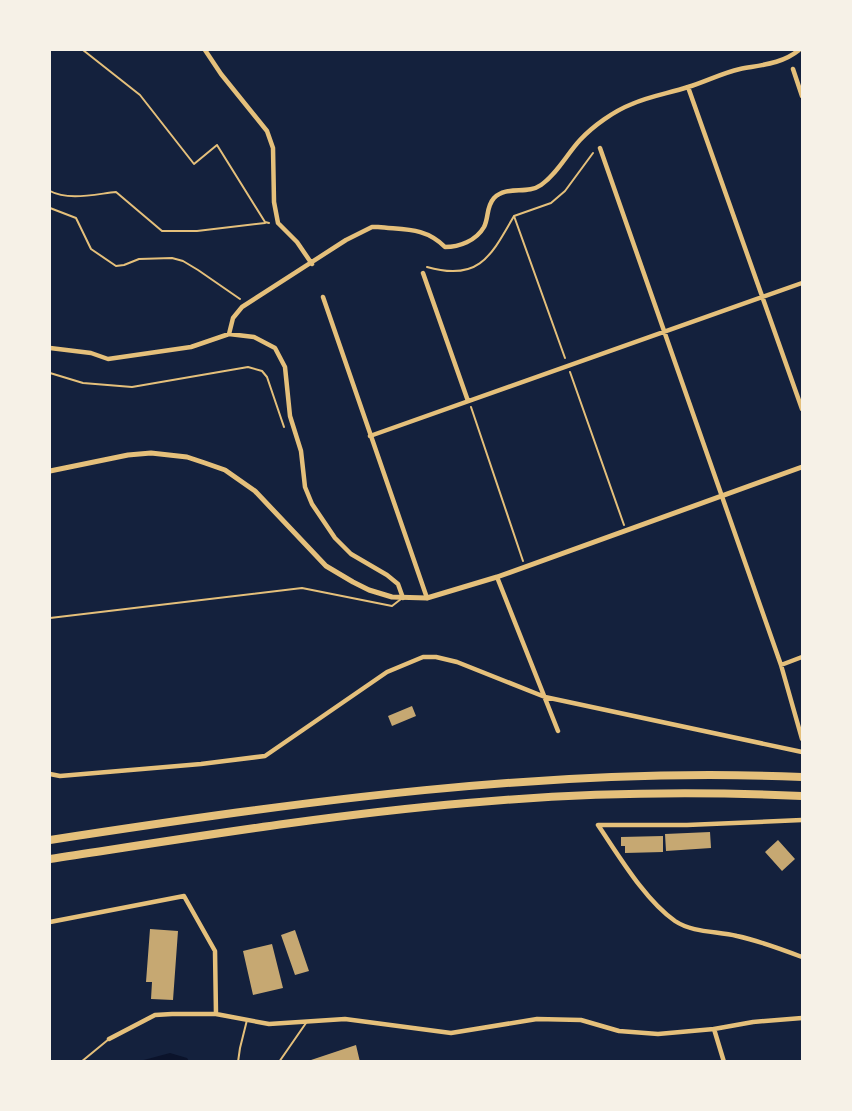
<svg xmlns="http://www.w3.org/2000/svg" width="852" height="1111" viewBox="0 0 852 1111" font-family="Arial,sans-serif">
<style>
.water{fill:#0b132b}
.building{fill:#c6a872}
.lines{fill:none;stroke-linecap:round;stroke-linejoin:round}
.path{stroke:#e5c07b;stroke-width:2}
.service{stroke:#e5c07b;stroke-width:2}
.minor{stroke:#e5c07b;stroke-width:4.5}
.tertiary{stroke:#e5c07b;stroke-width:5}
.motorway{stroke:#e5c07b;stroke-width:8}
</style>
<rect width="100%" height="100%" fill="#14213d"/>
<!-- water -->
<path class="water" d="M 170,1053 L 187,1058 L 189,1061 L 140,1061 Z"/>
<!-- building -->
<path class="building" d="M 412,706 L 416,716 L 392,726 L 388,716 Z
M 710,832 L 711,848 L 666,851 L 665,834 Z
M 663,836 L 663,852 L 625,853 L 625,846 L 621,846 L 621,837 Z
M 778,840 L 795,859 L 782,871 L 765,852 Z
M 150,929 L 178,931 L 173,1000 L 151,999 L 152,982 L 146,982 Z
M 295,930 L 309,971 L 295,975 L 281,935 Z
M 272,944 L 283,988 L 253,995 L 243,951 Z
M 356,1045 L 360,1062 L 308,1062 L 308,1061 Z"/>
<g class="lines">
<!-- path -->
<path class="path" d="M 83,50 L 140,95 L 194,164 L 217,145 L 265,222 L 269,223
M 50,191 C 68,201 96,194 116,192 L 162,231 L 197,231 L 265,223
M 50,208 L 76,218 L 91,249 L 116,266 L 124,265 L 139,259 L 172,258 L 183,261 L 198,270 L 240,299
M 514,216 L 565,358
M 427,267 C 479,282 491,256 514,216 L 551,203 L 565,191 L 593,153
M 570,372 L 624,525
M 50,373 L 83,383 L 132,387 L 248,367 L 262,371 L 267,377 L 284,427
M 471,407 L 523,561"/>
<!-- service -->
<path class="service" d="M 50,618 L 302,588 L 392,606 L 401,599
M 81,1062 L 109,1039
M 238,1062 L 240,1048 L 247,1020
M 279,1062 L 306,1023"/>
<!-- minor -->
<path class="minor" d="M 205,50 L 221,74 L 267,131 L 273,148 L 274,202 L 278,223 L 297,242 L 312,264
M 793,69 L 802,96
M 688,87 L 802,409
M 600,148 L 781,665 L 802,739
M 423,273 L 468,401
M 323,297 L 427,598
M 229,334 L 233,318 L 242,307 L 346,240 L 372,227 L 378,227 C 405,230 425,227 445,247 C 459,247 476,241 484,227 C 489,217 486,207 494,198 C 507,185 527,195 541,185 C 557,174 567,154 580,140 C 593,126 614,111 632,104 C 650,96 670,93 688,87 C 705,82 722,73 740,69 C 761,65 782,64 799,50
M 50,348 L 91,353 L 108,359 L 191,347 L 229,334 L 254,337 L 275,348 L 285,367 L 290,416 L 301,451 L 305,487 L 312,504 L 335,538 L 351,554 L 387,575 L 398,584 L 403,598
M 370,436 L 802,283
M 497,577 L 558,731
M 781,665 L 802,657
M 50,774 L 60,776 L 201,764 L 265,756 L 387,672 L 423,657 L 436,657 L 457,662 L 545,697 L 802,752
M 598,825 C 619,856 645,900 675,921 C 693,933 717,931 737,936 C 760,941 781,949 802,957
M 598,825 L 687,825 L 802,820
M 50,922 L 184,896 L 215,951 L 216,1014
M 714,1029 L 724,1062
M 109,1039 L 155,1015 L 172,1014 L 216,1014 L 269,1024 L 345,1019 L 451,1033 L 537,1019 L 581,1020 L 619,1031 L 658,1034 L 714,1029 L 753,1022 L 802,1018"/>
<!-- tertiary -->
<path class="tertiary" d="M 50,471 L 128,455 L 151,453 L 187,457 L 205,463 L 225,470 L 255,491 L 326,566 L 353,582 L 369,590 L 392,597 L 427,598 L 497,577 L 802,467"/>
<!-- motorway -->
<path class="motorway" d="M 50,840 C 299,802 549,766 802,777
M 50,859 C 188,838 327,815 467,803 C 578,793 691,791 802,796"/>
</g>
<!-- border -->
<rect width="852" height="1111" fill="none" stroke="#f6f1e7" stroke-width="102"/>
</svg>
